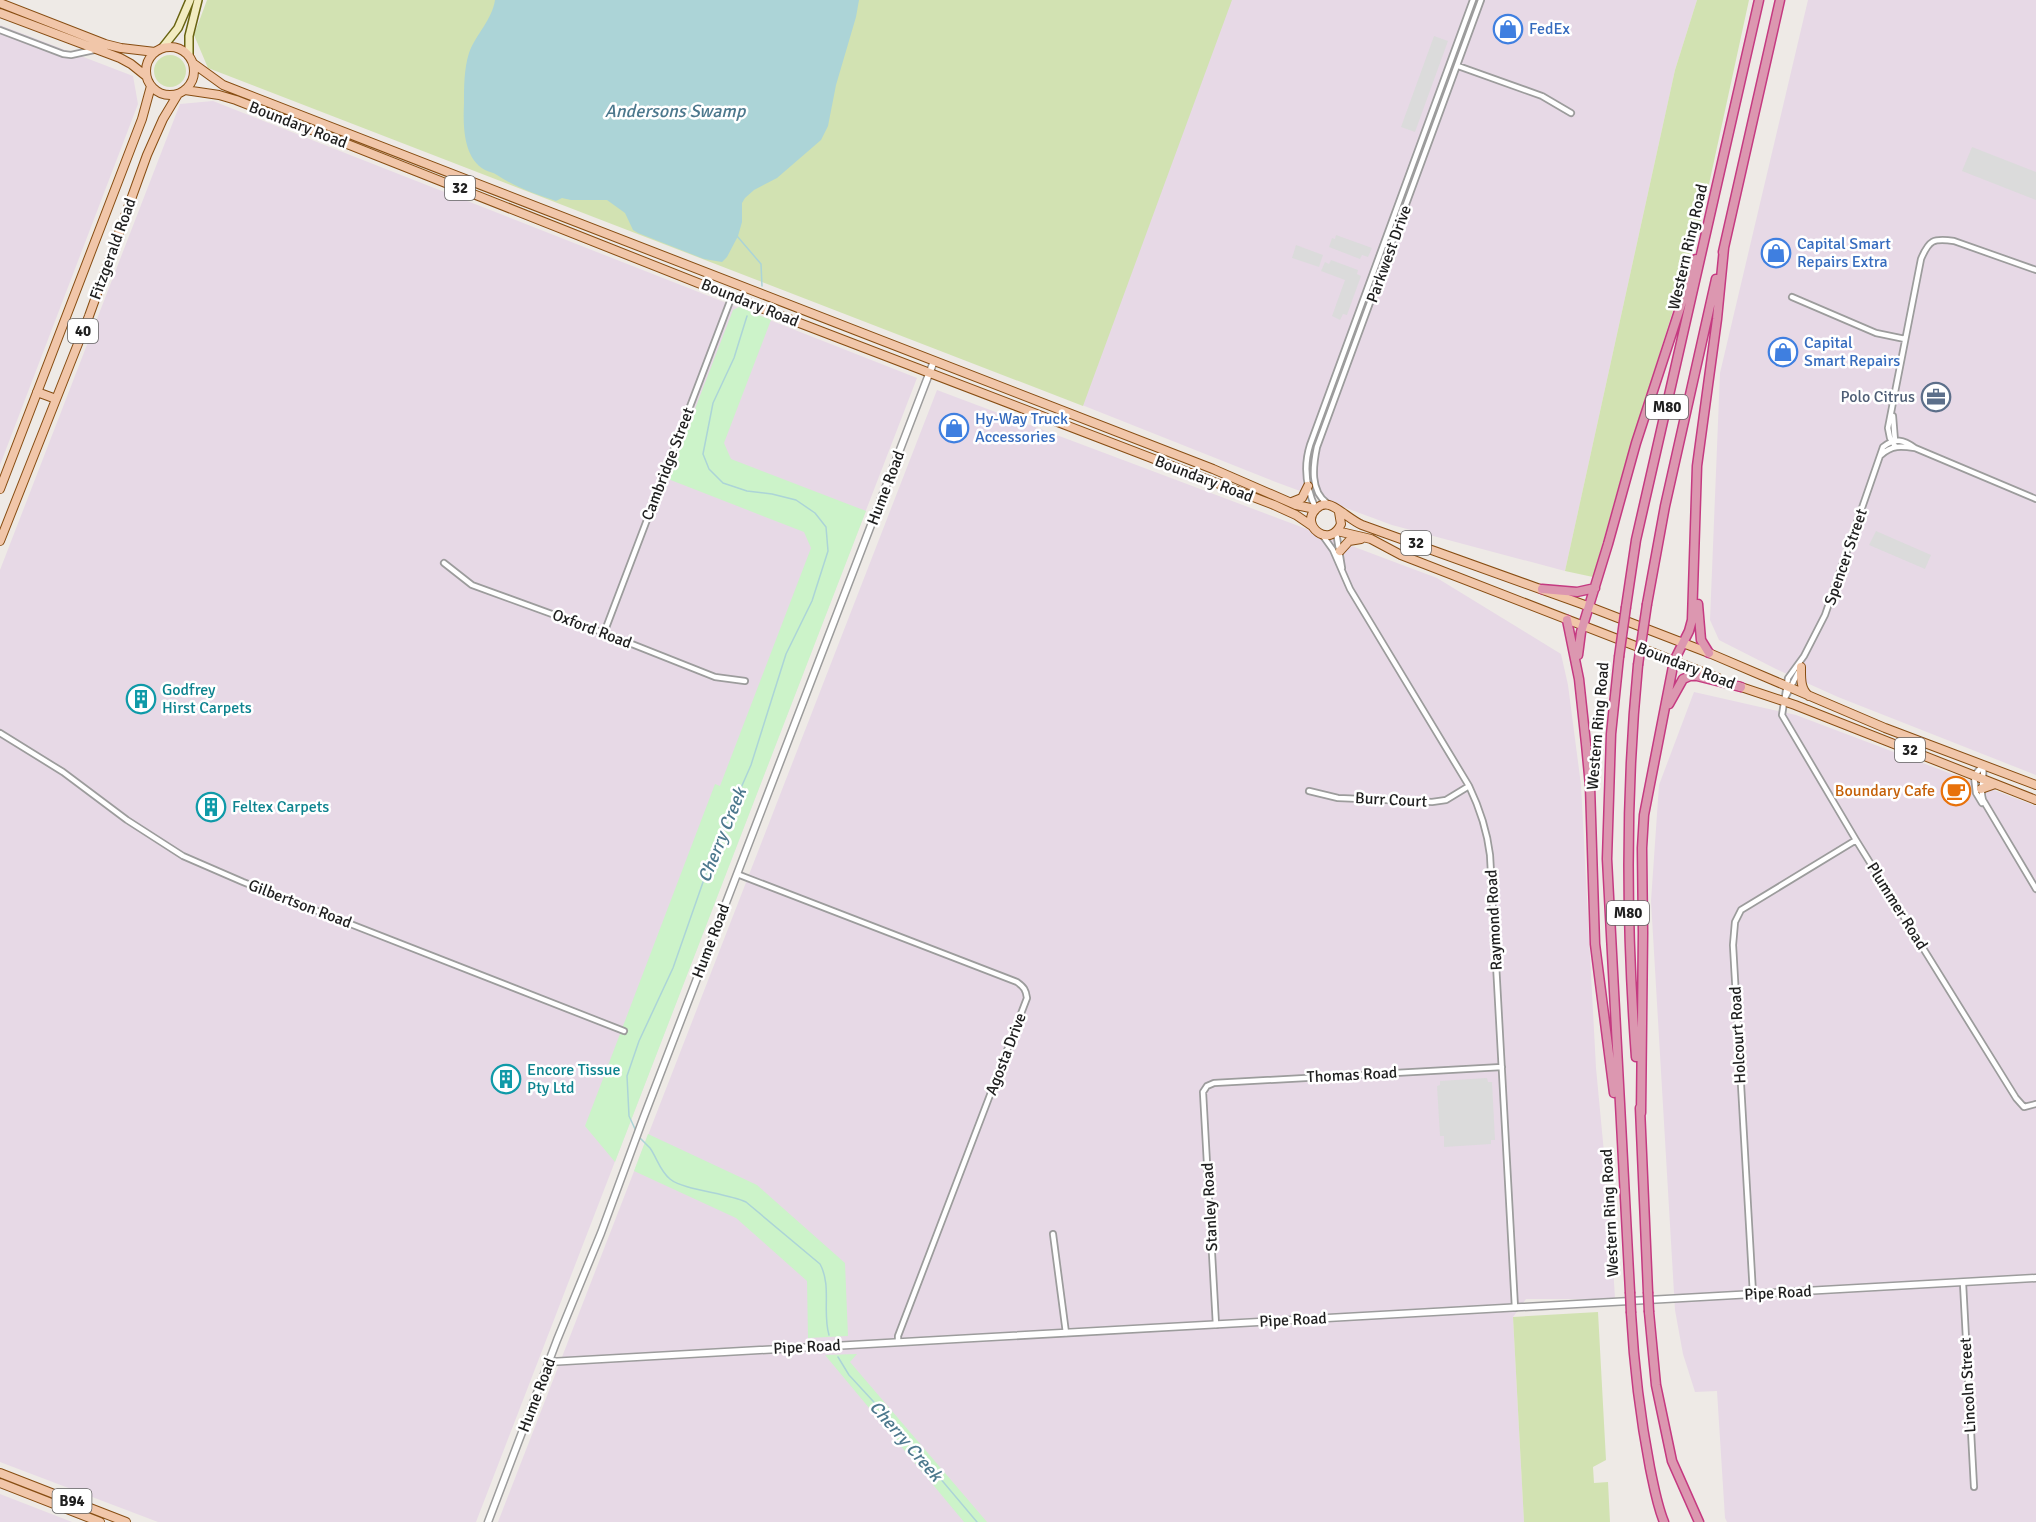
<svg xmlns="http://www.w3.org/2000/svg" width="2036" height="1522" viewBox="0 0 2036 1522" font-family="Signika,sans-serif">
<style>
.industrial{fill:#e7d9e6}
.grass{fill:#d2e2b2}
.park{fill:#ccf3c9}
.parking{fill:#dbdbdb}
.water{fill:#acd4d7}
.lines{fill:none;stroke-linecap:round;stroke-linejoin:round}
.stream{stroke:#acd4d7;stroke-width:1.5}
.minor-casing{stroke:#9c9c9c;stroke-width:8}
.tertiary-casing{stroke:#9c9c9c;stroke-width:9}
.secondary-casing{stroke:#696412;stroke-width:10}
.primary-casing{stroke:#874d12;stroke-width:10}
.motorway-casing{stroke:#c53a81;stroke-width:11}
.minor{stroke:#fff;stroke-width:4.5}
.tertiary{stroke:#fff;stroke-width:6}
.secondary{stroke:#f2ecc1;stroke-width:7}
.primary{stroke:#f1c6a9;stroke-width:8}
.motorway{stroke:#dc97b0;stroke-width:8}
.motorway-bridge-casing{stroke:#c53a81;stroke-width:11;stroke-linecap:butt}
.motorway-bridge{stroke:#dc97b0;stroke-width:8}
.labels{text-anchor:middle;dominant-baseline:central;stroke-width:5;stroke-linejoin:round;paint-order:stroke}
.shield{fill:#fff;stroke:#626262;stroke-width:1.5}
.shield-label{font-size:15px;font-weight:bold;fill:#1f1f1f}
.shop-label{font-size:16px;fill:#366cbe;stroke:#fff;text-anchor:start}
.street-label{font-size:16px;fill:#1f1f1f;stroke:#fff}
.service-label{font-size:16px;fill:#4e5e75;stroke:#fff;text-anchor:end}
.culture-label{font-size:16px;fill:#0d838f;stroke:#fff;text-anchor:start}
.food-label{font-size:16px;fill:#c56008;stroke:#fff;text-anchor:end}
.water-label{font-size:18px;font-style:italic;fill:#4c788d;stroke:#fff}
</style>
<rect width="100%" height="100%" fill="#eeeae6"/>
<!-- industrial -->
<path class="industrial" d="M 1231,0 L 1697,0 L 1675,70 L 1565,571 L 1392,525 L 1273,481 L 1082,405 Z
M 1808,0 L 2036,0 L 2036,775 L 1838,697 L 1776,669 L 1719,640 L 1710,620 L 1720,373 Z
M 0,25 L 133,76 L 138,104 L 0,465 Z
M 213,101 L 917,378 L 476,1522 L 158,1522 L 0,1462 L 0,570 L 180,104 Z
M 937,390 L 1437,578 L 1561,654 L 1568,685 L 1581,785 L 1596,1068 L 1610,1216 L 1615,1299 L 1526,1299 L 1513,1317 L 1524,1522 L 498,1522 Z
M 1694,692 L 1796,715 L 2036,806 L 2036,1522 L 1727,1522 L 1725,1518 L 1717,1391 L 1695,1392 L 1683,1354 L 1675,1310 L 1651,901 L 1659,785 Z
M 0,1494 L 72,1522 L 0,1522 Z"/>
<!-- grass -->
<path class="grass" d="M 207,0 L 1232,0 L 1083,406 L 208,68 L 194,35 Z
M 1697,0 L 1749,0 L 1701,221 L 1625,464 L 1593,577 L 1565,571 L 1675,70 Z
M154 71a16 16 0 1 1 32 0a16 16 0 1 1-32 0Z
M 1598,1312 L 1606,1460 L 1593,1467 L 1594,1483 L 1608,1482 L 1610,1522 L 1524,1522 L 1513,1317 Z"/>
<!-- park -->
<path class="park" d="M 739,307 L 771,320 L 724,443 L 731,459 L 866,511 L 615,1162 L 585,1126 L 715,784 L 720,786 L 811,548 L 804,532 L 668,479 L 733,310 Z
M 648,1134 L 757,1185 L 845,1263 L 848,1336 L 808,1338 L 807,1281 L 736,1218 L 634,1171 Z
M 857,1354 L 850,1362 L 987,1522 L 964,1522 L 825,1355 Z"/>
<!-- parking -->
<path class="parking" d="M 1434,36 L 1448,41 L 1415,132 L 1401,127 Z
M 1972,147 L 2036,172 L 2036,200 L 1962,171 Z
M 1336,235 L 1372,248 L 1368,257 L 1362,255 L 1360,259 L 1329,247 L 1332,238 L 1335,239 Z
M 1296,245 L 1323,255 L 1319,267 L 1292,258 Z
M 1331,260 L 1358,270 L 1357,274 L 1361,276 L 1347,315 L 1343,314 L 1340,320 L 1332,316 L 1345,280 L 1321,271 L 1325,262 L 1329,264 Z
M 1876,531 L 1931,555 L 1925,569 L 1869,545 Z
M 1487,1078 L 1488,1082 L 1492,1082 L 1495,1140 L 1491,1140 L 1491,1144 L 1444,1147 L 1444,1136 L 1440,1136 L 1437,1086 L 1440,1085 L 1440,1081 Z"/>
<!-- water -->
<path class="water" d="M 495,0 L 859,0 L 856,17 L 836,85 L 828,126 L 821,140 L 777,178 L 754,190 L 745,198 L 742,203 L 742,222 L 738,236 L 727,257 L 722,262 L 704,259 L 638,233 L 633,230 L 625,213 L 607,200 L 571,200 L 562,198 L 556,201 C 535,194 515,187 497,175 C 493,172 489,172 485,170 C 463,158 463,125 464,103 C 464,87 464,69 469,53 C 476,34 492,20 495,0 Z"/>
<g class="lines">
<!-- stream -->
<path class="stream" d="M 737,236 L 761,264 L 762,286
M 636,1131 L 629,1116 L 627,1076 L 639,1041 L 673,968 L 716,845 L 751,765 L 786,654 L 812,601 L 828,551 L 826,527 L 815,513 L 796,500 L 772,494 L 747,491 L 723,483 L 709,469 L 703,454 L 713,403 L 734,358 L 747,316
M 640,1138 C 643,1141 647,1145 650,1148 C 657,1158 660,1171 670,1179 C 683,1190 726,1193 746,1202 L 820,1264 C 832,1286 822,1312 829,1335
M 838,1357 L 849,1375 L 896,1426 L 977,1522"/>
<!-- minor casing -->
<g class="minor-casing">
<path id="minor" d="M 0,30 L 63,54 L 71,55 L 94,50
M 1458,66 L 1542,96 L 1571,113
M 1792,297 L 1876,333 L 1905,339
M 1893,416 L 1895,441
M 1895,446 L 1890,438 L 1888,428 L 1921,259 C 1929,240 1933,238 1954,241 L 2036,270
M 1915,448 C 1904,440 1895,437 1883,447 L 1825,615 L 1804,656 L 1788,678 L 1782,715 L 1856,840 L 2016,1098 L 2024,1107 L 2036,1104
M 1881,455 C 1892,445 1901,446 1915,448 L 2036,499
M 1327,503 C 1310,491 1313,466 1317,447 L 1481,0
M 1316,509 C 1306,488 1303,467 1310,445 L 1473,0
M 1336,532 L 1342,568
M 1323,536 L 1333,550 L 1350,589 L 1469,786 C 1480,809 1487,830 1490,855 L 1515,1308
M 444,563 L 472,585 L 604,633 L 715,677 L 745,681
M 604,633 L 732,296
M 1785,698 L 1799,671
M 0,733 L 63,772 L 127,820 L 183,856 L 243,882 L 624,1031
M 1983,765 C 1985,778 1979,788 1983,800 L 2036,889
M 1309,791 L 1338,798 L 1432,802 L 1446,800 L 1469,786
M 1982,803 L 1976,793 L 1974,776 L 1983,765
M 737,874 L 1017,982 C 1024,987 1026,990 1027,998 L 898,1336 L 898,1342
M 1053,1234 L 1066,1333
M 1963,1283 L 1974,1487
M 1753,1294 L 1733,945 L 1735,922 L 1741,910 L 1856,840
M 1216,1325 L 1203,1092 L 1207,1086 L 1214,1083 L 1502,1067"/>
</g>
<!-- tertiary casing -->
<g class="tertiary-casing">
<path id="tertiary" d="M 549,1362 L 2036,1278
M 488,1522 L 557,1340 L 601,1233 L 643,1119 L 934,361"/>
</g>
<!-- secondary casing -->
<g class="secondary-casing">
<path id="secondary" d="M 163,47 L 178,28 L 190,0
M 189,56 L 189,36 L 198,0"/>
</g>
<!-- primary casing -->
<g class="primary-casing">
<path id="primary" d="M 0,3 L 105,44 L 121,48 L 155,52
M 0,13 L 120,58 L 131,64 L 146,76
M146 71a24 24 0 1 1 48 0a24 24 0 1 1-48 0Z
M 194,64 L 223,85 L 1213,469 L 1296,505 L 1315,509
M 185,90 L 219,95 L 236,100 L 789,319 L 1274,505 L 1296,515 L 1312,526
M 37,392 L 56,399
M 0,489 L 142,119 L 151,86
M 1292,502 L 1302,498 L 1308,486
M 1339,512 L 1341,524 C 1330,550 1299,525 1316,509 C 1320,505 1325,504 1329,505 C 1336,506 1352,521 1362,525 L 1582,604 L 1709,653 L 1885,728 L 2036,785
M 1337,531 L 1371,539 L 1401,555 L 1718,678
M 0,541 L 89,316 L 147,155 L 163,119 L 178,94
M 1340,551 L 1349,541 L 1361,539
M 1801,667 C 1801,677 1800,689 1809,696
M 1738,686 L 1795,705 L 2036,800
M 1981,789 L 1995,784
M 0,1473 L 126,1522
M 0,1483 L 100,1522"/>
</g>
<!-- motorway casing -->
<g class="motorway-casing">
<path id="motorway" d="M 1723,252 L 1780,0
M 1542,589 L 1577,592 L 1595,588
M 1647,604 L 1665,506 L 1716,279
M 1698,604 L 1701,640 L 1709,653
M 1626,607 L 1636,540 L 1759,0
M 1567,620 L 1579,679 L 1586,744 L 1590,786 L 1595,944 L 1614,1093
M 1578,655 L 1581,632 L 1608,544 L 1636,443 L 1696,259
M 1619,657 L 1611,734 L 1607,859 L 1630,1292
M 1669,704 L 1683,679 L 1690,676 L 1697,676 L 1741,687
M 1636,1057 C 1626,924 1625,797 1638,665
M 1640,1108 L 1648,1292
M 1641,1113 L 1643,933 L 1642,848 L 1644,815 L 1674,661 L 1689,631 L 1692,620 L 1697,466 L 1717,319 L 1724,248
M 1649,1312 L 1656,1385 L 1672,1461 L 1699,1522
M 1631,1313 C 1634,1366 1640,1416 1650,1468 C 1654,1487 1657,1505 1664,1522"/>
</g>
<!-- minor -->
<use href="#minor" class="minor"/>
<!-- tertiary -->
<use href="#tertiary" class="tertiary"/>
<!-- secondary -->
<use href="#secondary" class="secondary"/>
<!-- primary -->
<use href="#primary" class="primary"/>
<!-- motorway -->
<use href="#motorway" class="motorway"/>
<!-- motorway-bridge casing -->
<g class="motorway-bridge-casing">
<path id="motorway-bridge" d="M 1619,657 L 1626,607
M 1638,665 L 1647,604
M 1630,1292 L 1631,1313
M 1648,1292 L 1649,1312"/>
</g>
<!-- motorway-bridge -->
<use href="#motorway-bridge" class="motorway-bridge"/>
</g>
<!-- icons -->
<defs>
<g id="shop-ring" transform="scale(1.5)"><circle r="9.5" fill="#fff" stroke="#3f7fe0" stroke-width="1.5"/><path d="M-5-2.5h2.3a2.7 3.5 0 0 1 5.4 0H5L5.5 6h-11ZM-1.5-2.5h3a1.5 2.3 0 0 0-3 0Z" fill="#3f7fe0"/></g>
<g id="office-ring" transform="scale(1.5)"><circle r="9.5" fill="#fff" stroke="#5c6f8a" stroke-width="1.5"/><path d="M-6-3h4V-5.5h4V-3h4V5H-6ZM-1-4.5V-3h2v-1.5ZM-6 0V1H6V0Z" fill="#5c6f8a"/></g>
<g id="building-ring" transform="scale(1.5)"><circle r="9.5" fill="#fff" stroke="#0f9aa8" stroke-width="1.5"/><path d="M-4-6H4V6H1V3H-1V6H-4ZM-2.5-4.3h1.7v1.8h-1.7ZM.8-4.3h1.7v1.8H.8ZM-2.5-1h1.7V.8h-1.7ZM.8-1h1.7V.8H.8Z" fill="#0f9aa8"/></g>
<g id="cafe-ring" transform="scale(1.5)"><circle r="9.5" fill="#fff" stroke="#e8710a" stroke-width="1.5"/><path d="M-5.5-4.5H6V0H3Q3 3.5 0 3.5H-2.5Q-5.5 3.5-5.5 0ZM3-3.2v2h1.7v-2ZM-6 4.5H4V6H-6Z" fill="#e8710a"/></g>
</defs>
<g fill-rule="evenodd">
<use href="#shop-ring" x="1508" y="29"/>
<use href="#shop-ring" x="1776" y="253"/>
<use href="#shop-ring" x="1783" y="352"/>
<use href="#office-ring" x="1936" y="397"/>
<use href="#shop-ring" x="954" y="428"/>
<use href="#building-ring" x="141" y="699"/>
<use href="#cafe-ring" x="1956" y="791"/>
<use href="#building-ring" x="211" y="807"/>
<use href="#building-ring" x="506" y="1079"/>
</g>
<g class="labels">
<!-- shield labels -->
<g class="shield">
<rect x="445" y="176" width="30" height="24" rx="4.5"/>
<rect x="68" y="319" width="30" height="24" rx="4.5"/>
<rect x="1646" y="395" width="42" height="24" rx="4.5"/>
<rect x="1401" y="531" width="30" height="24" rx="4.5"/>
<rect x="1895" y="738" width="30" height="24" rx="4.5"/>
<rect x="1607" y="901" width="42" height="24" rx="4.5"/>
<rect x="52.5" y="1489" width="39" height="24" rx="4.5"/>
</g>
<g class="shield-label">
<text x="460" y="188">32</text>
<text x="83" y="331">40</text>
<text x="1667" y="407">M80</text>
<text x="1416" y="543">32</text>
<text x="1910" y="750">32</text>
<text x="1628" y="913">M80</text>
<text x="72" y="1501">B94</text>
</g>
<!-- shop labels -->
<g class="shop-label">
<text x="1529" y="29">FedEx</text>
<text x="1797" y="244">Capital Smart<tspan x="1797" dy="18">Repairs Extra</tspan></text>
<text x="1804" y="343">Capital<tspan x="1804" dy="18">Smart Repairs</tspan></text>
<text x="975" y="419">Hy-Way Truck<tspan x="975" dy="18">Accessories</tspan></text>
</g>
<!-- street labels -->
<g class="street-label">
<text transform="translate(298 125) rotate(21)">Boundary Road</text>
<text transform="translate(1688 247) rotate(-77)">Western Ring Road</text>
<text transform="translate(113 249) rotate(-70)">Fitzgerald Road</text>
<text transform="translate(1389 254) rotate(-70)">Parkwest Drive</text>
<text transform="translate(750 303) rotate(22)">Boundary Road</text>
<text transform="translate(668 464) rotate(-69)">Cambridge Street</text>
<text transform="translate(1204 479) rotate(21)">Boundary Road</text>
<text transform="translate(886 488) rotate(-69)">Hume Road</text>
<text transform="translate(1846 557) rotate(-71)">Spencer Street</text>
<text transform="translate(592 629) rotate(21)">Oxford Road</text>
<text transform="translate(1686 666) rotate(21)">Boundary Road</text>
<text transform="translate(1598 726) rotate(-85)">Western Ring Road</text>
<text transform="translate(1391 800) rotate(3)">Burr Court</text>
<text transform="translate(300 904) rotate(21)">Gilbertson Road</text>
<text transform="translate(1897 906) rotate(58)">Plummer Road</text>
<text transform="translate(1494 920) rotate(-93)">Raymond Road</text>
<text transform="translate(711 941) rotate(-69)">Hume Road</text>
<text transform="translate(1738 1035) rotate(-93)">Holcourt Road</text>
<text transform="translate(1006 1054) rotate(-69)">Agosta Drive</text>
<text transform="translate(1352 1075) rotate(-3)">Thomas Road</text>
<text transform="translate(1210 1207) rotate(-93)">Stanley Road</text>
<text transform="translate(1610 1213) rotate(-93)">Western Ring Road</text>
<text transform="translate(1778 1293) rotate(-3)">Pipe Road</text>
<text transform="translate(1293 1320) rotate(-3)">Pipe Road</text>
<text transform="translate(807 1347) rotate(-3)">Pipe Road</text>
<text transform="translate(1968 1385) rotate(-93)">Lincoln Street</text>
<text transform="translate(537 1395) rotate(-69)">Hume Road</text>
</g>
<!-- service labels -->
<g class="service-label">
<text x="1915" y="397">Polo Citrus</text>
</g>
<!-- culture labels -->
<g class="culture-label">
<text x="162" y="690">Godfrey<tspan x="162" dy="18">Hirst Carpets</tspan></text>
<text x="232" y="807">Feltex Carpets</text>
<text x="527" y="1070">Encore Tissue<tspan x="527" dy="18">Pty Ltd</tspan></text>
</g>
<!-- food labels -->
<g class="food-label">
<text x="1935" y="791">Boundary Cafe</text>
</g>
<!-- water labels -->
<g class="water-label">
<text x="675" y="111">Andersons Swamp</text>
<text transform="translate(722 835) rotate(-68)">Cherry Creek</text>
<text transform="translate(906 1441) rotate(49)">Cherry Creek</text>
</g>
</g>
</svg>
